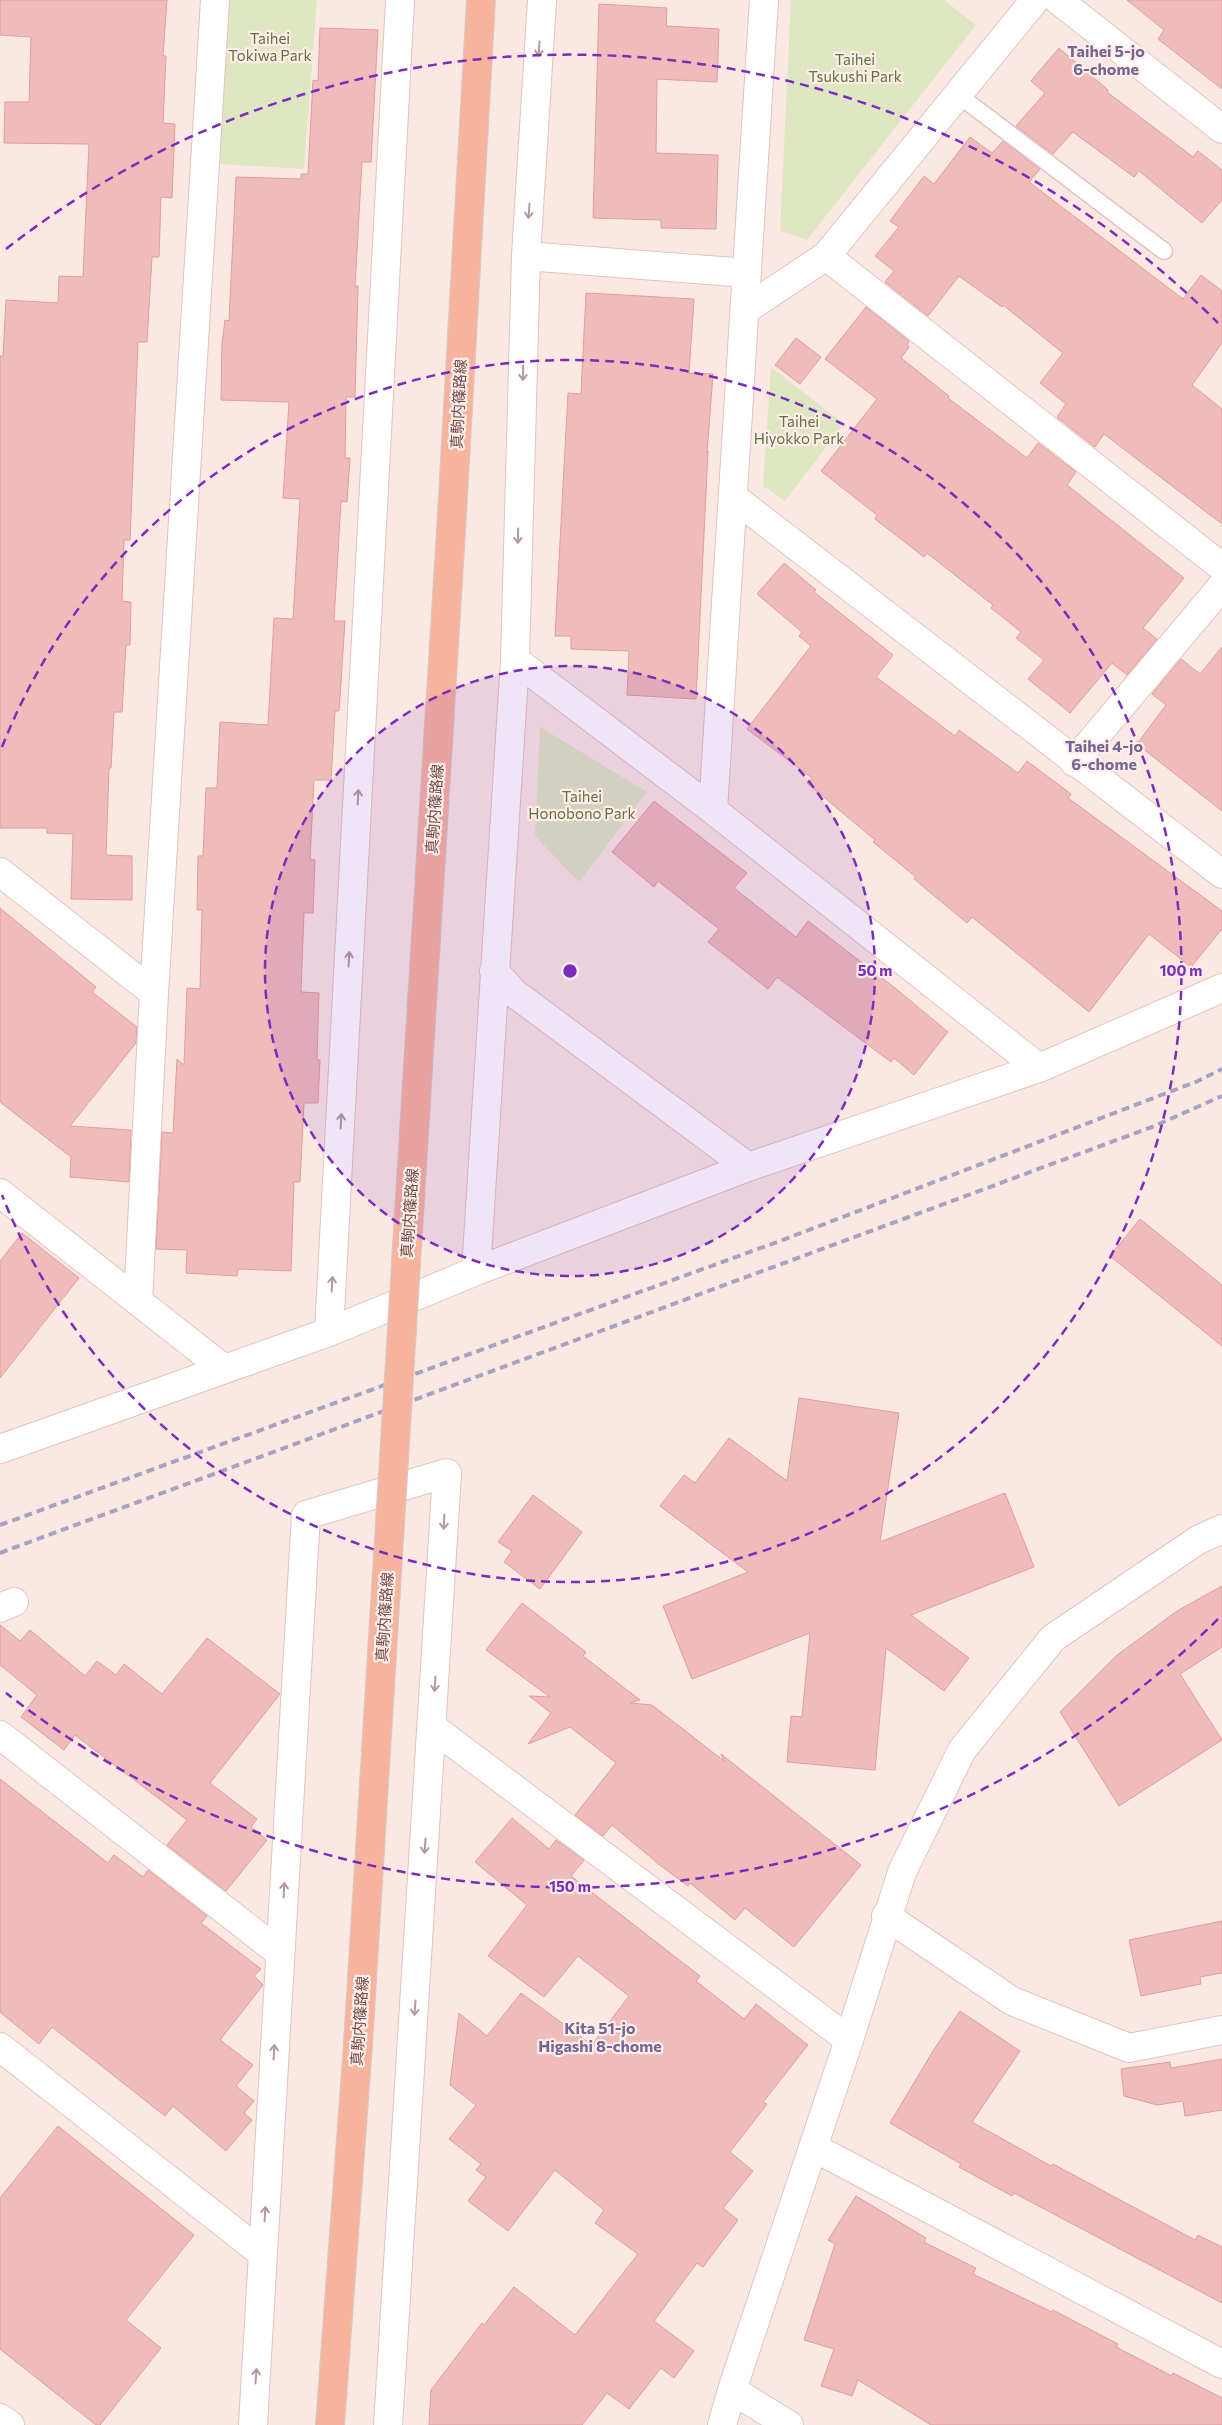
<svg xmlns="http://www.w3.org/2000/svg" width="1222" height="2425" viewBox="0 0 1222 2425" font-family="Commissioner,'Noto Sans JP',sans-serif">
<style>
.green{fill:#dfe7c2}
.building{fill:#efbcbb;stroke:#e19d9c}
.lines{fill:none;stroke-linecap:round;stroke-linejoin:round}
.service-casing{stroke:#e1c4c1;stroke-width:19}
.minor-casing{stroke:#e1c4c1;stroke-width:30}
.primary-casing{stroke:#d4c9c9;stroke-width:30}
.service{stroke:#fff;stroke-width:16}
.minor{stroke:#fff;stroke-width:28}
.primary{stroke:#f7b49d;stroke-width:28}
.rail{stroke:#a7a2c3;stroke-width:4;stroke-dasharray:8 5;stroke-linecap:butt}
.primary-bridge-casing{stroke:#d4c9c9;stroke-width:30;stroke-linecap:butt}
.primary-bridge{stroke:#f7b49d;stroke-width:28}
.oneway{stroke:#b19b9c}
.ring{fill:none;stroke:#7b2cbf;stroke-width:2.5;stroke-dasharray:9 6}
.labels{text-anchor:middle;dominant-baseline:central;stroke-width:4.5;stroke-linejoin:round;paint-order:stroke}
.park-label{font-size:15px;fill:#617140;stroke:#feede8}
.street-label{font-size:15px;fill:#714a4b;stroke:#feede8}
.neighbourhood-label{font-size:16px;font-weight:bold;fill:#736694;stroke:#feede8}
.centre{fill:#7b2cbf;stroke:#feede8;stroke-width:2.5}
.ring-label{font-size:15px;text-anchor:middle;font-weight:bold;fill:#7b2cbf;stroke:#feede8;stroke-width:4.5;stroke-linejoin:round;paint-order:stroke}
</style>
<rect width="100%" height="100%" fill="#fbe8e2"/>
<!-- green -->
<path class="green" d="M 229,0 L 317,0 L 304,169 L 219,164 Z
M 791,0 L 944,0 L 976,25 L 807,240 L 780,231 Z
M 771,367 L 844,424 L 785,501 L 763,486 Z
M 540,727 L 647,792 L 579,882 L 535,836 Z"/>
<!-- building -->
<path class="building" d="M 0,0 L 167,0 L 163,56 L 166,56 L 163,123 L 175,124 L 172,198 L 161,197 L 159,257 L 152,257 L 147,342 L 138,342 L 130,540 L 124,540 L 122,601 L 131,602 L 130,645 L 126,645 L 122,712 L 114,712 L 111,768 L 109,768 L 106,855 L 132,856 L 132,900 L 71,899 L 73,834 L 47,833 L 47,828 L 0,828 L 0,356 L 3,356 L 6,300 L 58,303 L 59,276 L 83,277 L 89,144 L 4,143 L 5,102 L 29,102 L 31,37 L 0,35 Z
M 1127,0 L 1222,0 L 1222,89 L 1158,39 L 1164,30 Z
M 599,4 L 667,8 L 666,26 L 719,29 L 717,82 L 657,79 L 656,153 L 718,155 L 716,229 L 661,228 L 661,220 L 593,218 Z
M 320,28 L 378,30 L 371,162 L 362,162 L 355,286 L 358,286 L 355,397 L 346,397 L 345,458 L 350,458 L 347,502 L 341,501 L 334,621 L 345,621 L 339,711 L 335,711 L 331,780 L 314,780 L 310,859 L 315,860 L 313,913 L 304,913 L 301,992 L 319,993 L 317,1060 L 320,1060 L 318,1103 L 304,1103 L 300,1182 L 294,1182 L 291,1271 L 238,1269 L 237,1276 L 186,1273 L 187,1250 L 156,1249 L 162,1132 L 173,1133 L 177,1059 L 184,1065 L 187,988 L 200,989 L 202,910 L 197,910 L 198,856 L 203,856 L 206,788 L 217,788 L 220,722 L 268,725 L 274,618 L 293,619 L 300,499 L 283,498 L 289,402 L 221,400 L 222,343 L 225,320 L 229,321 L 236,177 L 301,179 L 301,174 L 308,174 L 313,80 L 318,81 Z
M 1059,48 L 1108,90 L 1107,92 L 1193,157 L 1198,151 L 1222,170 L 1222,200 L 1202,223 L 1139,171 L 1134,177 L 1073,132 L 1053,154 L 1016,126 L 1045,93 L 1031,81 Z
M 970,137 L 992,153 L 1003,141 L 1040,169 L 1029,182 L 1183,299 L 1201,275 L 1222,291 L 1222,343 L 1192,385 L 1222,409 L 1222,524 L 1104,434 L 1095,447 L 1057,417 L 1066,404 L 1040,383 L 1063,353 L 1003,305 L 1002,307 L 959,276 L 928,316 L 885,282 L 894,271 L 875,256 L 899,227 L 890,221 L 924,176 L 934,184 Z
M 586,293 L 694,299 L 689,373 L 713,374 L 707,453 L 708,451 L 696,699 L 627,695 L 629,651 L 571,649 L 571,636 L 555,636 L 568,393 L 581,394 Z
M 866,307 L 909,341 L 907,345 L 909,347 L 901,358 L 949,396 L 948,398 L 1027,458 L 1038,443 L 1076,472 L 1067,485 L 1184,578 L 1143,628 L 1157,639 L 1127,675 L 1112,663 L 1070,713 L 1028,679 L 1044,660 L 1016,638 L 1021,632 L 991,608 L 993,605 L 927,553 L 924,557 L 875,519 L 877,515 L 821,471 L 877,399 L 825,359 Z
M 796,338 L 821,357 L 800,384 L 775,365 Z
M 784,563 L 816,590 L 814,592 L 893,655 L 876,677 L 955,736 L 959,730 L 1018,773 L 1027,761 L 1071,794 L 1068,798 L 1222,911 L 1222,929 L 1191,967 L 1149,934 L 1089,1012 L 972,917 L 967,923 L 914,879 L 916,877 L 873,842 L 875,840 L 807,783 L 812,778 L 747,729 L 811,646 L 799,636 L 802,632 L 757,594 Z
M 1222,647 L 1222,811 L 1137,744 L 1166,705 L 1152,694 L 1181,659 L 1200,674 Z
M 654,801 L 747,873 L 734,888 L 796,937 L 808,921 L 895,988 L 948,1032 L 914,1075 L 894,1058 L 891,1062 L 777,977 L 768,989 L 708,942 L 719,929 L 658,881 L 654,887 L 612,852 Z
M 0,908 L 96,987 L 92,992 L 137,1027 L 136,1043 L 70,1126 L 131,1130 L 129,1182 L 70,1177 L 71,1157 L 0,1102 Z
M 1140,1219 L 1222,1285 L 1222,1346 L 1110,1256 Z
M 22,1233 L 79,1278 L 0,1378 L 0,1261 Z
M 799,1398 L 899,1413 L 880,1542 L 1005,1493 L 1034,1567 L 911,1615 L 969,1658 L 944,1691 L 886,1648 L 875,1770 L 787,1762 L 791,1716 L 802,1717 L 810,1633 L 692,1679 L 663,1606 L 748,1572 L 660,1506 L 684,1475 L 695,1483 L 729,1438 L 787,1481 Z
M 533,1495 L 582,1532 L 540,1589 L 504,1562 L 512,1551 L 498,1542 Z
M 1222,1586 L 1222,1647 L 1180,1674 L 1222,1740 L 1119,1806 L 1060,1712 L 1116,1656 L 1177,1611 Z
M 522,1603 L 586,1652 L 583,1656 L 640,1700 L 630,1703 L 652,1705 L 724,1761 L 721,1754 L 861,1865 L 794,1947 L 745,1908 L 735,1920 L 690,1883 L 688,1886 L 661,1866 L 612,1825 L 603,1836 L 575,1815 L 616,1763 L 570,1727 L 528,1744 L 551,1713 L 529,1696 L 550,1697 L 486,1650 Z
M 0,1625 L 20,1641 L 30,1630 L 85,1676 L 97,1661 L 116,1675 L 124,1664 L 162,1694 L 207,1638 L 280,1694 L 210,1783 L 257,1819 L 251,1827 L 267,1840 L 226,1891 L 167,1845 L 187,1820 L 75,1735 L 64,1750 L 21,1717 L 37,1695 L 0,1665 Z
M 0,1779 L 108,1863 L 114,1855 L 143,1877 L 148,1870 L 207,1916 L 201,1923 L 261,1969 L 254,1976 L 263,1985 L 220,2040 L 253,2065 L 236,2086 L 254,2101 L 244,2113 L 252,2120 L 226,2151 L 173,2106 L 165,2116 L 52,2027 L 39,2044 L 0,2012 Z
M 512,1818 L 549,1849 L 556,1840 L 584,1860 L 571,1876 L 700,1976 L 696,1981 L 744,2019 L 756,2004 L 808,2045 L 763,2102 L 767,2104 L 730,2152 L 753,2171 L 723,2208 L 738,2220 L 703,2267 L 697,2263 L 654,2321 L 694,2351 L 674,2378 L 661,2368 L 629,2409 L 607,2393 L 582,2425 L 429,2425 L 431,2390 L 482,2323 L 484,2325 L 514,2287 L 575,2335 L 638,2254 L 595,2223 L 604,2210 L 555,2170 L 508,2231 L 468,2201 L 486,2177 L 476,2170 L 481,2164 L 449,2139 L 476,2105 L 450,2085 L 459,2013 L 487,2036 L 521,1993 L 592,2045 L 629,1996 L 578,1956 L 544,1997 L 488,1956 L 527,1905 L 475,1862 Z
M 1222,1921 L 1222,1973 L 1200,1977 L 1201,1984 L 1141,1996 L 1129,1940 Z
M 960,2011 L 1020,2051 L 972,2122 L 1051,2166 L 1053,2164 L 1195,2240 L 1198,2235 L 1222,2247 L 1222,2303 L 1014,2193 L 1012,2196 L 959,2167 L 961,2164 L 890,2123 L 933,2051 Z
M 1222,2059 L 1222,2110 L 1185,2116 L 1183,2101 L 1157,2105 L 1124,2096 L 1121,2069 L 1170,2062 L 1171,2068 Z
M 58,2126 L 194,2235 L 126,2320 L 161,2348 L 100,2425 L 96,2425 L 0,2349 L 0,2198 Z
M 856,2196 L 926,2238 L 924,2242 L 976,2268 L 973,2274 L 1052,2312 L 1053,2310 L 1118,2344 L 1116,2347 L 1172,2376 L 1173,2373 L 1222,2398 L 1222,2425 L 931,2425 L 858,2380 L 852,2396 L 821,2386 L 834,2349 L 804,2340 L 835,2244 L 828,2240 Z"/>
<g class="lines">
<!-- service casing -->
<g class="service-casing">
<path id="service" d="M 957,94 L 1164,251"/>
</g>
<!-- minor casing -->
<g class="minor-casing">
<path id="minor" d="M 1058,0 L 1222,129
M 526,256 L 747,273
M 826,256 L 1222,567
M 745,310 L 826,256 L 1035,0
M 733,497 L 1222,874
M 515,660 L 713,810 L 1039,1068
M 1074,762 L 1222,586
M 713,810 L 764,0
M 0,872 L 154,993
M 494,971 L 514,993 L 748,1167
M 0,1193 L 223,1368
M 476,1271 L 748,1167 L 1039,1068 L 1222,988
M 138,1301 L 154,993 L 215,0
M 329,1332 L 400,0
M 0,1449 L 329,1332 L 476,1271 L 515,660 L 526,256 L 542,0
M 0,1608 L 14,1602
M 432,1727 L 849,2040
M 0,1735 L 280,1953
M 886,1916 L 1012,2001 L 1129,2048 L 1222,2030
M 0,2047 L 263,2254
M 813,2147 L 1222,2364
M 732,2390 L 789,2425
M 0,2418 L 10,2425
M 253,2425 L 306,1515 L 447,1473 L 388,2425
M 722,2425 L 732,2390 L 849,2040 L 902,1872 L 962,1750 L 1053,1638 L 1198,1540 L 1222,1529"/>
</g>
<!-- primary casing -->
<g class="primary-casing">
<path id="primary" d="M 451,531 L 481,0
M 330,2425 L 358,2044"/>
</g>
<!-- service -->
<use href="#service" class="service"/>
<!-- minor -->
<use href="#minor" class="minor"/>
<!-- primary -->
<use href="#primary" class="primary"/>
<!-- rail -->
<path class="rail" d="M 0,1525 L 780,1241 L 1198,1081 L 1222,1069
M 0,1553 L 1152,1127 L 1222,1096"/>
<!-- primary-bridge casing -->
<g class="primary-bridge-casing">
<path id="primary-bridge" d="M 358,2044 L 451,531"/>
</g>
<!-- primary-bridge -->
<use href="#primary-bridge" class="primary-bridge"/>
</g>
<!-- one-way arrows -->
<defs><path id="oneway-shaft" d="M-6 0H5M1.5-3L5.5 0L1.5 3" fill="none" stroke-width="1.6" stroke-linecap="round" stroke-linejoin="round" transform="scale(1.25)"/></defs>
<g class="oneway">
<use href="#oneway-shaft" transform="translate(539 49) rotate(94)"/>
<use href="#oneway-shaft" transform="translate(529 211) rotate(94)"/>
<use href="#oneway-shaft" transform="translate(523 373) rotate(91)"/>
<use href="#oneway-shaft" transform="translate(518 536) rotate(91)"/>
<use href="#oneway-shaft" transform="translate(358 797) rotate(-87)"/>
<use href="#oneway-shaft" transform="translate(349 959) rotate(-87)"/>
<use href="#oneway-shaft" transform="translate(341 1121) rotate(-87)"/>
<use href="#oneway-shaft" transform="translate(332 1284) rotate(-87)"/>
<use href="#oneway-shaft" transform="translate(444 1522) rotate(93)"/>
<use href="#oneway-shaft" transform="translate(435 1684) rotate(93)"/>
<use href="#oneway-shaft" transform="translate(425 1846) rotate(94)"/>
<use href="#oneway-shaft" transform="translate(284 1890) rotate(-87)"/>
<use href="#oneway-shaft" transform="translate(415 2008) rotate(94)"/>
<use href="#oneway-shaft" transform="translate(274 2052) rotate(-87)"/>
<use href="#oneway-shaft" transform="translate(265 2214) rotate(-87)"/>
<use href="#oneway-shaft" transform="translate(256 2376) rotate(-86)"/>
</g>
<!-- distance rings -->
<circle cx="570" cy="971" r="305" fill="#7b2cbf" fill-opacity=".12"/>
<g class="ring">
<circle cx="570" cy="971" r="305"/>
<path d="M2 747A611 611 0 1 1 2 1195"/>
<path d="M1218 1619A916 916 0 0 1 6 1693M6 249A916 916 0 0 1 1218 323"/>
</g>
<g class="labels">
<!-- park labels -->
<g class="park-label">
<text x="270" y="38">Taihei<tspan x="270" dy="17">Tokiwa Park</tspan></text>
<text x="855" y="59">Taihei<tspan x="855" dy="17">Tsukushi Park</tspan></text>
<text x="799" y="421">Taihei<tspan x="799" dy="17">Hiyokko Park</tspan></text>
<text x="582" y="796">Taihei<tspan x="582" dy="17">Honobono Park</tspan></text>
</g>
<!-- street labels -->
<g class="street-label">
<text transform="translate(458 404) rotate(-87)">真駒内篠路線</text>
<text transform="translate(434 809) rotate(-86)">真駒内篠路線</text>
<text transform="translate(409 1213) rotate(-86)">真駒内篠路線</text>
<text transform="translate(384 1617) rotate(-86)">真駒内篠路線</text>
<text transform="translate(359 2021) rotate(-86)">真駒内篠路線</text>
</g>
<!-- neighbourhood labels -->
<g class="neighbourhood-label">
<text x="1106" y="50">Taihei 5-jo<tspan x="1106" dy="18">6-chome</tspan></text>
<text x="1104" y="745">Taihei 4-jo<tspan x="1104" dy="18">6-chome</tspan></text>
<text x="600" y="2027">Kita 51-jo<tspan x="600" dy="18">Higashi 8-chome</tspan></text>
</g>
</g>
<circle cx="570" cy="971" r="8" class="centre"/>
<g class="ring-label">
<text x="875" y="976">50 m</text>
<text x="1181" y="976">100 m</text>
<text x="570" y="1892">150 m</text>
</g>
</svg>
